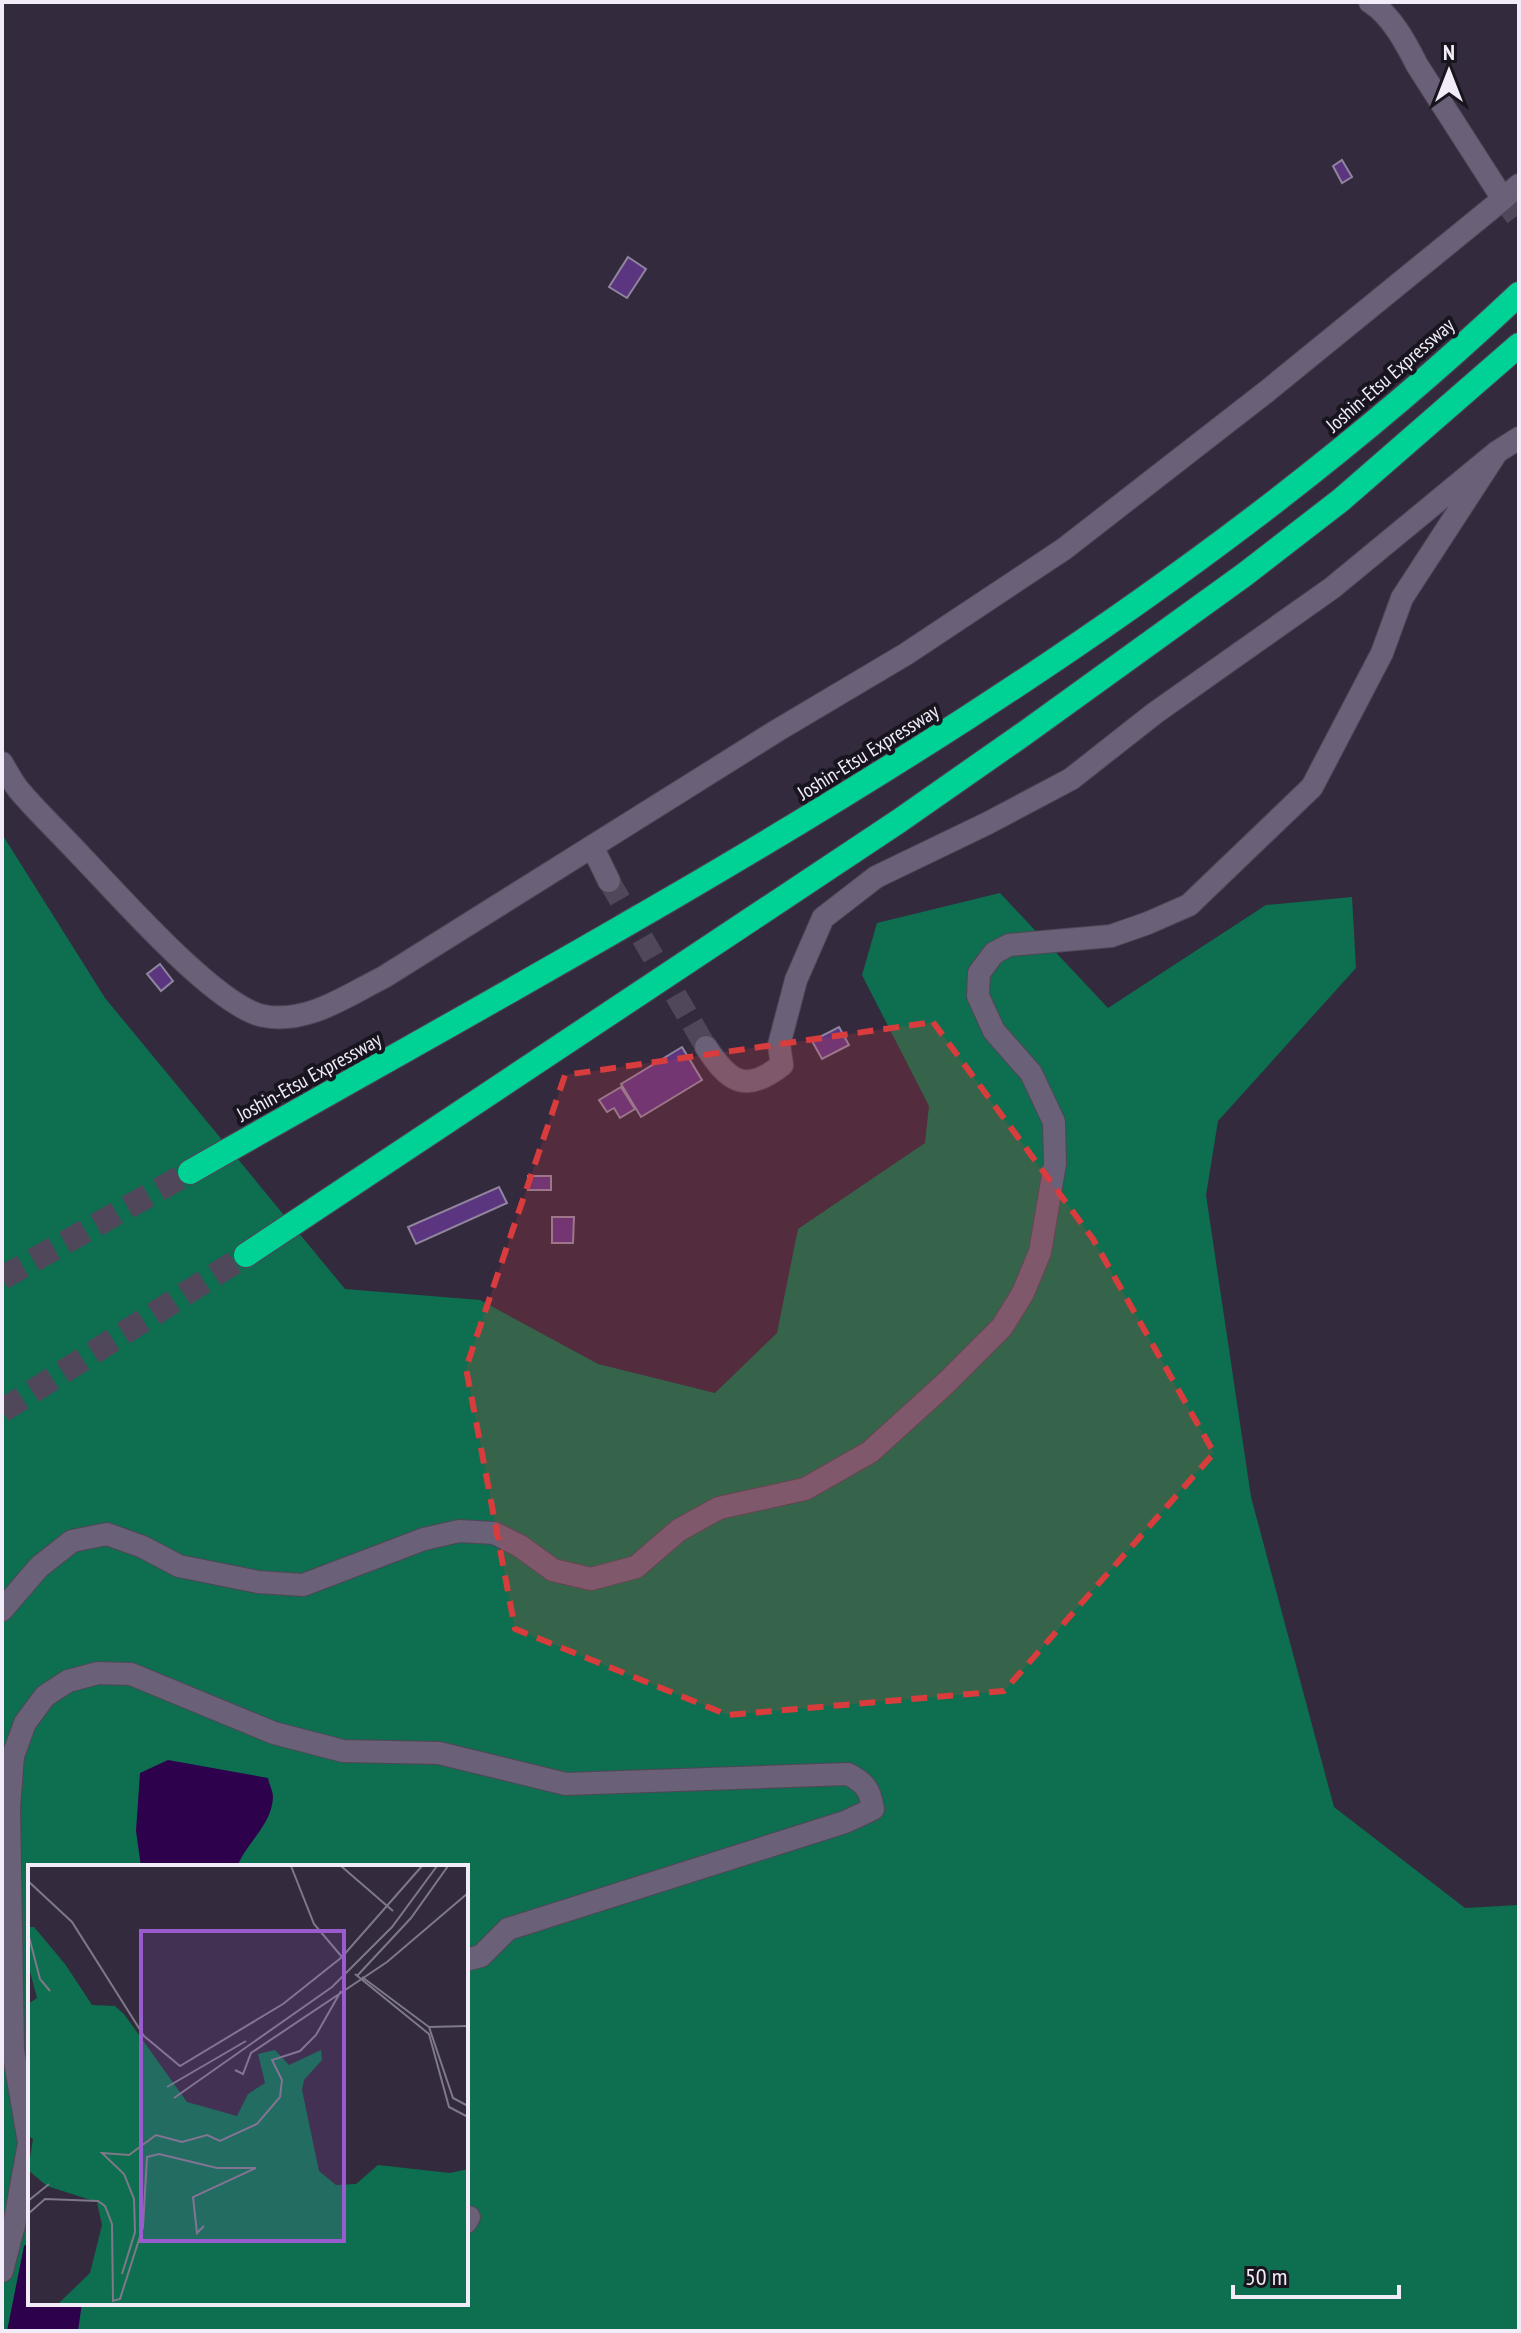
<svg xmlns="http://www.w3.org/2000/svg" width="1521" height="2333" viewBox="0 0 1521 2333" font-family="'PT Sans Narrow',sans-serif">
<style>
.forest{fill:#0d6f4f;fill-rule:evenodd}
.water{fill:#2e014d}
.building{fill:#5b3580;stroke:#8f859d;stroke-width:2}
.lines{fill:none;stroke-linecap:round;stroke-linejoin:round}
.minor-tunnel{stroke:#50475a;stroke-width:22;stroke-dasharray:22 11;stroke-linecap:butt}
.motorway-tunnel{stroke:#50475a;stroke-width:24;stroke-dasharray:24 12;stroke-linecap:butt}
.minor-casing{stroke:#4f4657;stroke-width:24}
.tertiary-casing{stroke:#4f4657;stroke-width:24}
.motorway-casing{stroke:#4f4657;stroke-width:26}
.minor{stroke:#6a6077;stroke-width:22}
.tertiary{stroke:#6a6077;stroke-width:22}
.motorway{stroke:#00d296;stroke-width:24}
.marked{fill:#d93c3d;fill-opacity:0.2;stroke:#d93c3d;stroke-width:6;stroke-dasharray:16 10;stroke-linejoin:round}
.labels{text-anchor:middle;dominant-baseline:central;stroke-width:8;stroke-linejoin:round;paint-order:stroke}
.street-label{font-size:20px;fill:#f2ecf9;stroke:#19151e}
.inset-road{fill:none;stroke:#7f7889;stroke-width:2}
.view{fill:#995cce;fill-opacity:0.15;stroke:#995cce;stroke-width:4}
.inset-edge{fill:none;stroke:#f2ecf9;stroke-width:4}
</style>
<rect width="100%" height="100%" fill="#332a3e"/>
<!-- forest -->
<path class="forest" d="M 2,834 L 105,998 L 345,1289 L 480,1300 L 598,1364 L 715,1393 L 777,1333 L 798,1229 L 925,1143 L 929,1106 L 862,975 L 877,923 L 1000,893 L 1108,1008 L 1266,905 L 1352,897 L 1356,968 L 1218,1121 L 1206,1195 L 1251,1497 L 1334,1807 L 1465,1908 L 1519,1905 L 1519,2331 L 2,2331 ZM 30,1867 L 466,1867 L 466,2303 L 30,2303 Z"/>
<!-- water -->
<path class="water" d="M 168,1760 L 268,1778 C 269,1784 273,1791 273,1797 C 272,1825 246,1843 237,1867 L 141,1867 L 136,1831 L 140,1773 Z
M 30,2242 L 30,2303 L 82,2303 L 78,2331 L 7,2331 L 24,2246 Z"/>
<!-- building -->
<path class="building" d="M 1342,160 L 1352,177 L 1342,183 L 1333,166 Z
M 628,257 L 646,269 L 627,298 L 609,287 Z
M 160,964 L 173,981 L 161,991 L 147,974 Z
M 839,1027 L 849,1045 L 822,1059 L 812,1041 Z
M 682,1047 L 702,1080 L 641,1117 L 621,1084 Z
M 621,1087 L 635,1109 L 620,1118 L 614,1108 L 607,1112 L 599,1100 Z
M 528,1176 L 551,1176 L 551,1190 L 528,1190 Z
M 499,1187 L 507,1203 L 416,1244 L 408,1227 Z
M 552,1217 L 574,1217 L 573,1243 L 552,1243 Z"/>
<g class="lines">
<!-- minor-tunnel -->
<path class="minor-tunnel" d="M 1503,199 L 1519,220
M 609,881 L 706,1047"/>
<!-- motorway-tunnel -->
<path class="motorway-tunnel" d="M 2,1278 L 190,1172
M 2,1411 L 246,1255"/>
<!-- minor casing -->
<g class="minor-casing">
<path id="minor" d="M 1370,2 C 1391,15 1406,43 1417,65 L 1503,199 L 1519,185
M 706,1047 C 729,1082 745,1094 782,1065 L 779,1045 L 796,980 L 823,918 L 876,877 L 988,823 L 1071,779 L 1155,713 L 1332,588 L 1497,452 L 1519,438
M 2,1610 L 39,1567 L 72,1541 L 107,1534 L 143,1547 L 179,1566 L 258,1582 L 303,1585 L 424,1539 L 459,1531 L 494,1533 L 520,1546 L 553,1570 L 591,1579 L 636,1567 L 679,1530 L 719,1508 L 805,1489 L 870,1452 L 946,1383 L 1002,1327 L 1023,1293 L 1040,1252 L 1055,1164 L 1054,1122 L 1031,1073 L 994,1031 L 978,996 L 979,973 L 994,953 L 1009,945 L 1111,936 L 1148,923 L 1189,905 L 1312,787 L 1382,653 L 1402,598 L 1497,452
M 466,2222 L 469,2217
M 2,2271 L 14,2225 L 29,2143 L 13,2050 L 9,1808 L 13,1756 L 25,1723 L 45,1696 L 68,1681 L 98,1673 L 131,1674 L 274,1733 L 343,1751 L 439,1753 L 566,1784 L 848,1774 C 865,1783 870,1789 873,1809 L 845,1822 L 508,1929 L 481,1956 L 466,1960"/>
</g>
<!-- tertiary casing -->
<g class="tertiary-casing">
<path id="tertiary" d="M 2,763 C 7,772 12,781 18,789 C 38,813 61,834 81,856 C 117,893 217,1008 264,1016 C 308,1024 346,996 384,977 L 778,730 L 906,654 L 1064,549 L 1266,392 L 1503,199
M 593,848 L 609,881"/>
</g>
<!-- motorway casing -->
<g class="motorway-casing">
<path id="motorway" d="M 190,1172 C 651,909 1130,661 1519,294
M 246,1255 L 899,821 L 1025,733 L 1244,575 L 1341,500 L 1519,345"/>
</g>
<!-- minor -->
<use href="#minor" class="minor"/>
<!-- tertiary -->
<use href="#tertiary" class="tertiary"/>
<!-- motorway -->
<use href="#motorway" class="motorway"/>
</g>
<!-- marked area -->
<path class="marked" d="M 933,1022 L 1093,1239 L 1214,1453 L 1004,1691 L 728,1715 L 515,1629 L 466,1368 L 565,1075 Z"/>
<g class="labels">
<!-- street labels -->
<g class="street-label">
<text transform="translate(1390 375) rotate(-41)">Joshin-Etsu Expressway</text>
<text transform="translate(868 752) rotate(-32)">Joshin-Etsu Expressway</text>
<text transform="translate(309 1077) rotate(-29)">Joshin-Etsu Expressway</text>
</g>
</g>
<!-- overview -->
<g transform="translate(28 1865)">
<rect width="440" height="440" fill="#332a3e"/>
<path d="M 0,62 L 6,62 L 37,99 L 64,140 L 87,141 L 96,149 L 159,237 L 209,251 L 220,229 L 237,218 L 230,189 L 247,185 L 261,200 L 293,185 L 294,195 L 276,215 L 274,225 L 291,306 L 308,320 L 328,319 L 350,300 L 422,308 L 440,304 L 440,439 L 30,439 L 62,408 L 74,360 L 69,337 L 19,321 L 0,305 L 5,274 L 0,271 L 0,139 L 9,133 L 0,99 Z" fill="#0d6f4f"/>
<path class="inset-road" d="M 263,1 L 286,59 L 314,92M 313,1 L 365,46M 0,16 L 44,57 L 116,171 L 152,201 L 255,139 L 314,92 L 394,1M 0,68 L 12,114 L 22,126M 327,109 L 401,169 L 421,242 L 440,252M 329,111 L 383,53 L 420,1M 334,112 L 401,162 L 425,233 L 440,241M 401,162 L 440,161M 207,205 L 215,209 L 223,188 L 359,97 L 440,28M 139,222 L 218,176M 146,233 L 304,122 L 364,62 L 409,1M 0,336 L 21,319M 0,349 L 17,334 L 70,336 L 77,341 L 84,359 L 85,436 L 92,434 L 115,362 L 119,292 L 131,289 L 189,303 L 228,303 L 165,332 L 169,368 L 176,361M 94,409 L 107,367 L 106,334 L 96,309 L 74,288 L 101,290 L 128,270 L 154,277 L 179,270 L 192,276 L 229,259 L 252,232 L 254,215 L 244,195 L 272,186 L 288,170 L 313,126"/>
<path class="view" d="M 113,66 L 316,66 L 316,376 L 113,376 Z"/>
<rect width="440" height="440" class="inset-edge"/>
</g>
<!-- border -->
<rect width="1521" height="2333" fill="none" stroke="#f2ecf9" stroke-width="8"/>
<!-- north arrow -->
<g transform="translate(1449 72)" stroke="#19151e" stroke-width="6" paint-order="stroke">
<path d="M0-6L14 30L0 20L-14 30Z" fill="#f2ecf9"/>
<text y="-12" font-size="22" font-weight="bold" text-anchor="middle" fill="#f2ecf9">N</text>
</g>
<!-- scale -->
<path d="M1233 2285v12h166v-12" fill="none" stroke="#f2ecf9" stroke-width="4"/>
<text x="1245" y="2285" font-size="24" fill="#f2ecf9" stroke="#19151e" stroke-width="6" paint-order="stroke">50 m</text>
</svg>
